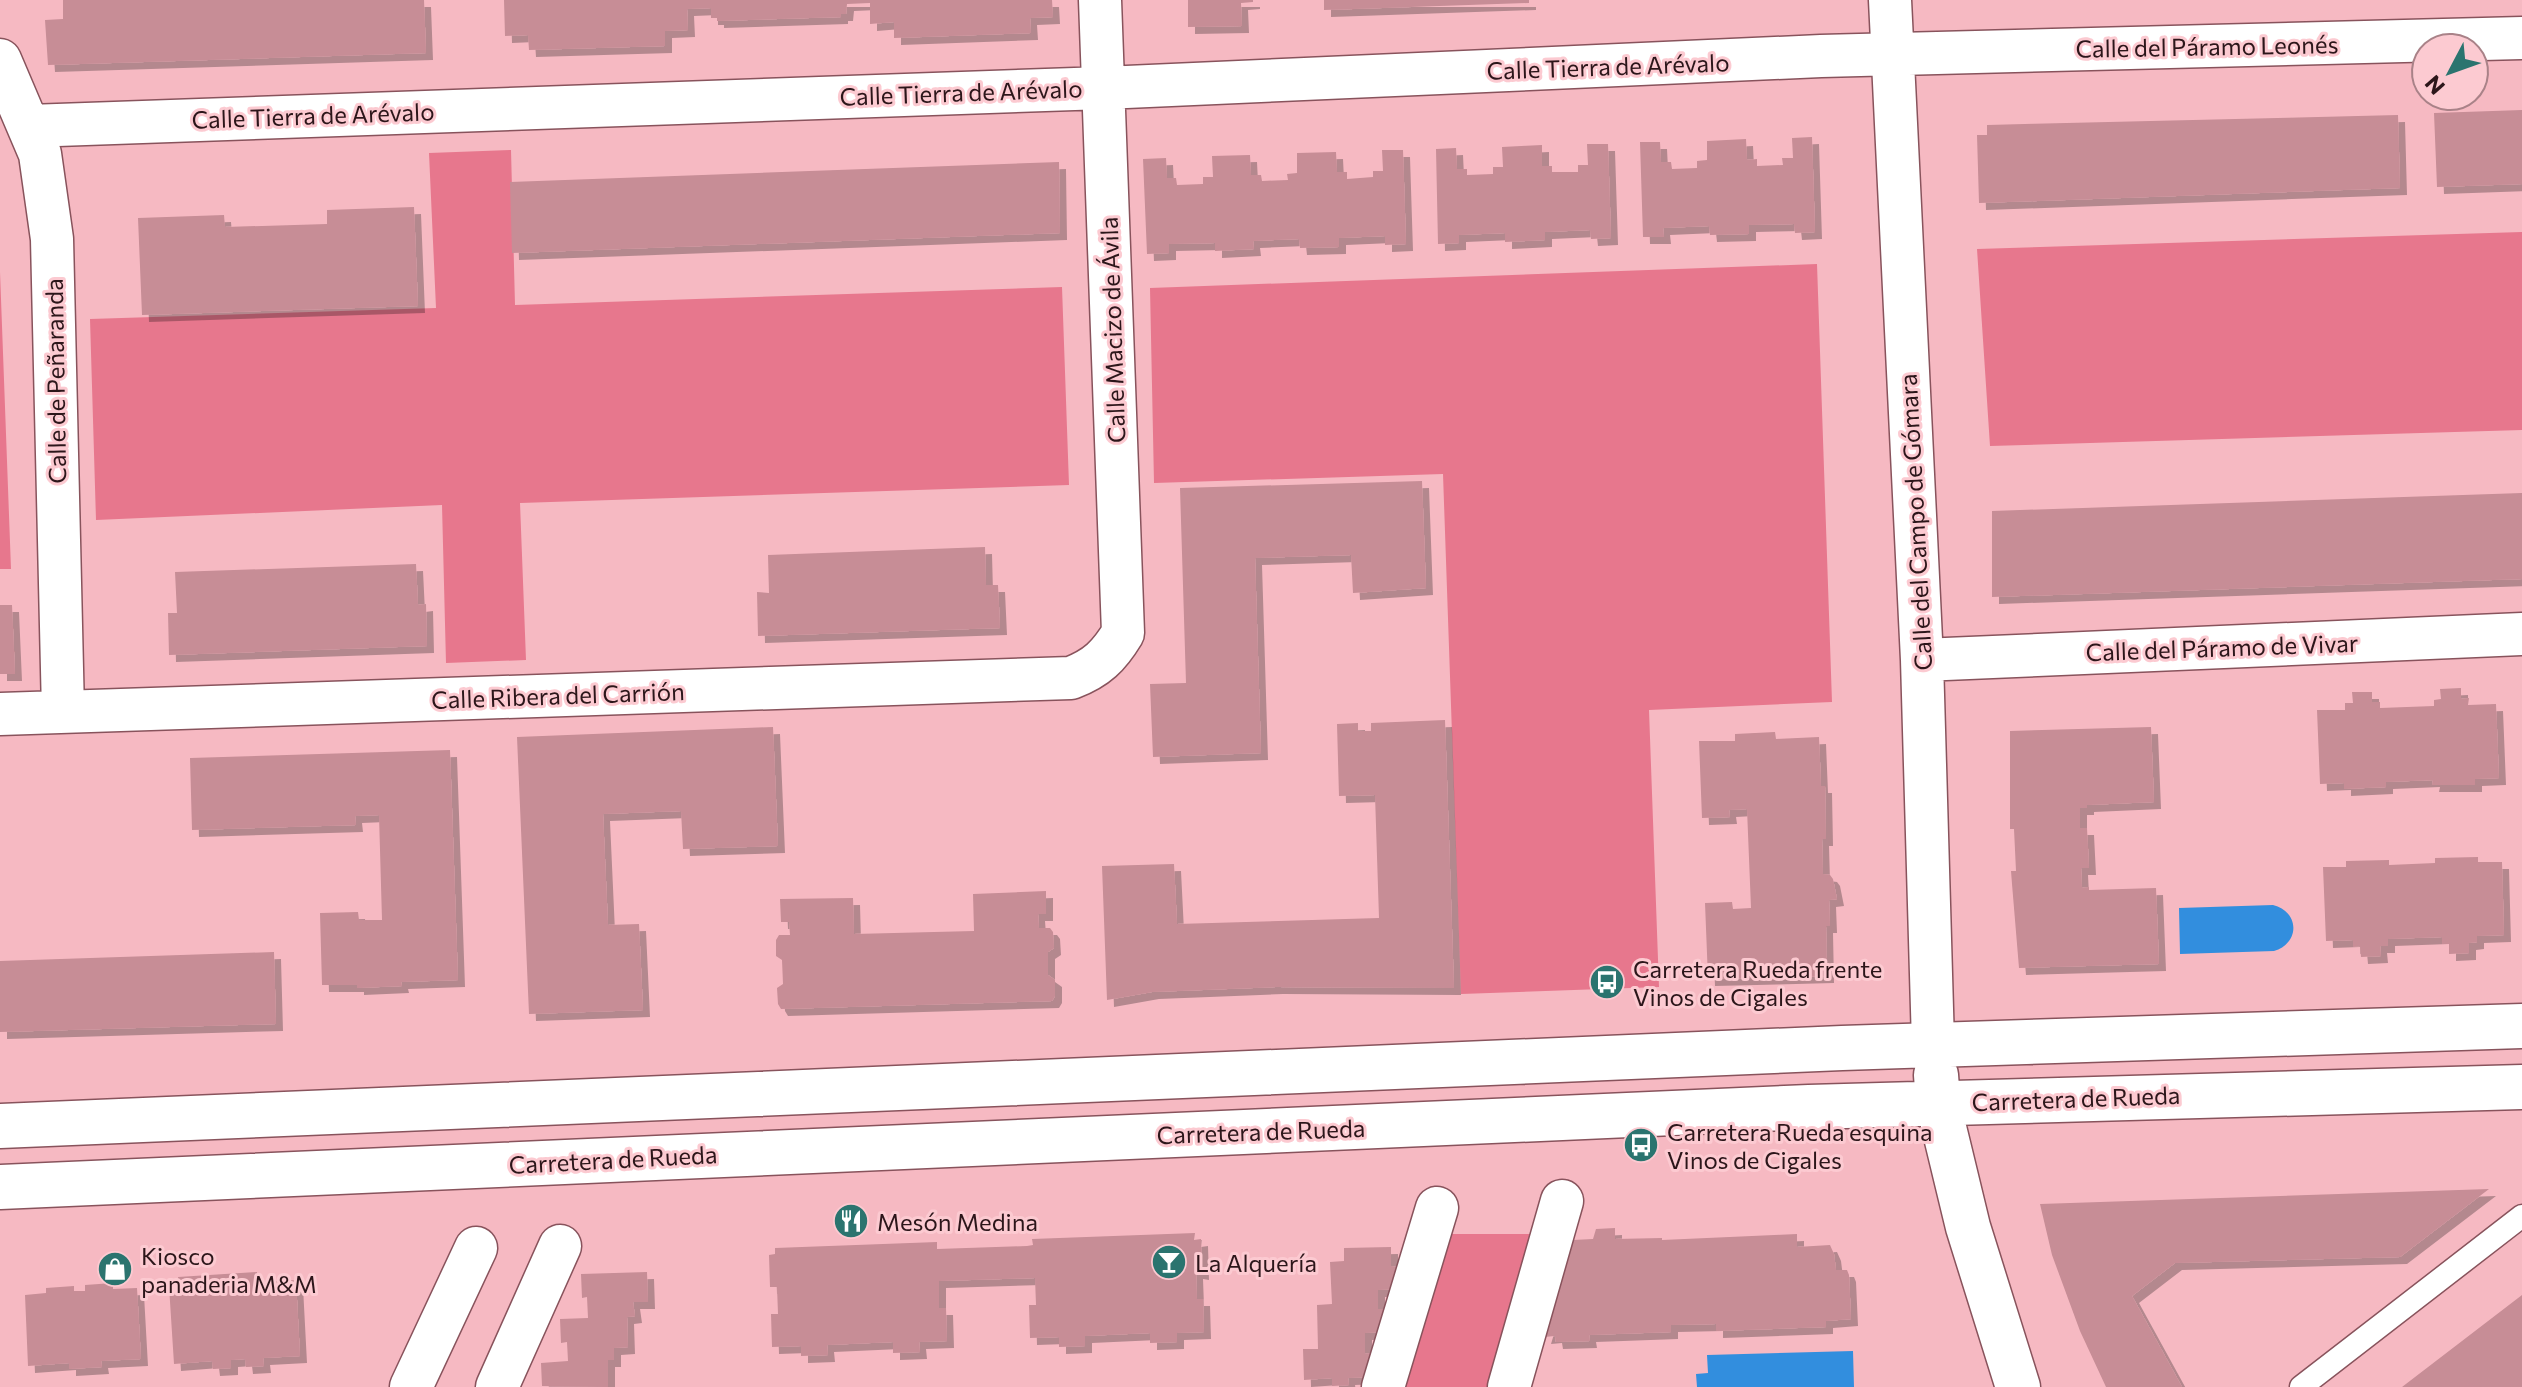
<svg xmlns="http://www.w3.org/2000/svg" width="2522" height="1387" viewBox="0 0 2522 1387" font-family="Commissioner,sans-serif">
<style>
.green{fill:#e7778d}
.water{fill:#328ede}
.building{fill:#c78d96;filter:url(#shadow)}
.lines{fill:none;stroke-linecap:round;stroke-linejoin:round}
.lane-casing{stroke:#88535c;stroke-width:25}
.street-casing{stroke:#88535c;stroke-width:45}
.secondary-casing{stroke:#88535c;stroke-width:47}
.lane{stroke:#fff;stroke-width:22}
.street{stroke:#fff;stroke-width:42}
.secondary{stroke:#fff;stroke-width:44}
.labels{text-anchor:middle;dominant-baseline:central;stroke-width:6;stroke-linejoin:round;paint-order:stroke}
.street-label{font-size:24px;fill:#2c161a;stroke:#fccad1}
.poi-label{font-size:24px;fill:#2c161a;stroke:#fccad1;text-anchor:start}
</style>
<defs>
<filter id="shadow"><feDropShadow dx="7" dy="7" stdDeviation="0" flood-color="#0004"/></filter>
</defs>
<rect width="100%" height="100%" fill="#f6b9c2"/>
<!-- green -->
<path class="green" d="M 511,150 L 515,305 L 1062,287 L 1069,485 L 520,503 L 526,660 L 446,663 L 442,505 L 96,520 L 90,319 L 436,308 L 429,153 Z
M 2522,232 L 2522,430 L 1990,446 L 1977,249 Z
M 1817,264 L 1832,702 L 1649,710 L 1659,987 L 1461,994 L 1443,474 L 1154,483 L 1150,288 Z
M 0,272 L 11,569 L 0,569 Z
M 1420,1234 L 1569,1234 L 1525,1387 L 1384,1387 Z"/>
<!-- water -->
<path class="water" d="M 2273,905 C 2300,912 2300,943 2274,951 L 2180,954 L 2179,908 Z
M 1853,1351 L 1854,1387 L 1697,1387 L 1696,1374 L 1708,1373 L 1707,1355 Z"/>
<!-- building -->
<path class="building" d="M 63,0 L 424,0 L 426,53 L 48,65 L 45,20 L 63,19 Z
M 504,0 L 1052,0 L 1053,17 L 1030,18 L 1031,33 L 894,38 L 894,22 L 870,24 L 870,3 L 847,4 L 846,14 L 841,14 L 841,17 L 717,21 L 717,18 L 711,18 L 711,8 L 687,9 L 688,30 L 665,31 L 665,46 L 529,50 L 528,35 L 505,36 Z
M 1188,0 L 1253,0 L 1253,2 L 1241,3 L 1242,26 L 1188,27 Z
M 1324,0 L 1529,0 L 1529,3 L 1324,10 Z
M 2522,110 L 2522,184 L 2437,187 L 2434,113 Z
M 2398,115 L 2400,188 L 1979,203 L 1977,135 L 1987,135 L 1987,125 Z
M 1812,137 L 1815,232 L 1795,233 L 1794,224 L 1749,225 L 1749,234 L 1710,235 L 1709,226 L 1663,228 L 1664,237 L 1643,237 L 1640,142 L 1660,142 L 1661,162 L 1671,162 L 1672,169 L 1697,168 L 1697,161 L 1707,160 L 1707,141 L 1746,139 L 1747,160 L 1757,159 L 1757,166 L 1783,165 L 1782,158 L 1793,158 L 1792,138 Z
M 1587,144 L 1608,144 L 1611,238 L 1591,239 L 1590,230 L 1545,232 L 1545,240 L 1505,242 L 1505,233 L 1459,235 L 1459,243 L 1438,244 L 1436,149 L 1456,148 L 1457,169 L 1467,169 L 1467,175 L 1493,174 L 1493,167 L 1503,167 L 1502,147 L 1542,145 L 1542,166 L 1552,166 L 1552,172 L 1578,172 L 1578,165 L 1588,165 Z
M 1382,150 L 1403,150 L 1406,244 L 1385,245 L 1385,236 L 1339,238 L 1339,247 L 1300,248 L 1299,239 L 1253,241 L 1254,249 L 1215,251 L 1215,243 L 1169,244 L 1169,253 L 1147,254 L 1143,159 L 1166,158 L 1167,178 L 1176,178 L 1177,185 L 1203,184 L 1203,177 L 1213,177 L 1212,156 L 1250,155 L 1251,175 L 1261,175 L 1262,181 L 1288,180 L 1287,174 L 1297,173 L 1297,153 L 1336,152 L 1337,172 L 1347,172 L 1347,179 L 1373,177 L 1373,171 L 1383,171 Z
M 1059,162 L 1060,233 L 512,253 L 510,182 Z
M 414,207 L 418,306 L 142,315 L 138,218 L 224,215 L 225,227 L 327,224 L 327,210 Z
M 1422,481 L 1426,588 L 1353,593 L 1351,555 L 1255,558 L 1261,753 L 1153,757 L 1150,684 L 1186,683 L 1180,488 Z
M 2522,493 L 2522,579 L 1992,597 L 1992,511 Z
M 985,547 L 986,585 L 998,585 L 1000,628 L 758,636 L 757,592 L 769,593 L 768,555 Z
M 416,564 L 418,605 L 426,604 L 427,646 L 169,655 L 168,613 L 177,613 L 175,572 Z
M 0,605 L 12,605 L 15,674 L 0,674 Z
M 2461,688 L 2461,699 L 2469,698 L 2468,705 L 2496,704 L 2499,778 L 2475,779 L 2475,785 L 2432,785 L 2433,780 L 2386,782 L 2386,787 L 2344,789 L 2344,783 L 2320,784 L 2317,710 L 2345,710 L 2345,703 L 2353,703 L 2352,692 L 2372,692 L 2372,702 L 2380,702 L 2380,708 L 2434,706 L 2434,700 L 2441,699 L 2440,689 Z
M 1445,720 L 1454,988 L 1276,987 L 1152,992 L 1107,1000 L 1102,866 L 1174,864 L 1177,924 L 1379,918 L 1375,795 L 1339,796 L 1337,724 L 1358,723 L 1358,731 L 1371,731 L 1371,723 Z
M 773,727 L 778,846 L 683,849 L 681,811 L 603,814 L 608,925 L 639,924 L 643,1010 L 529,1014 L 517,737 Z
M 2151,727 L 2154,802 L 2087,805 L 2087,808 L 2080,808 L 2080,828 L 2087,828 L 2089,868 L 2081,868 L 2082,888 L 2089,887 L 2089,890 L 2156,888 L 2159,964 L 2019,968 L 2012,884 L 2011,871 L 2016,871 L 2014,829 L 2010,829 L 2010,731 Z
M 1775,732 L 1776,739 L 1819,737 L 1821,786 L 1825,786 L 1826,839 L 1822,839 L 1823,874 L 1830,875 L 1833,879 L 1837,899 L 1829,900 L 1830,926 L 1826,926 L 1827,976 L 1708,979 L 1705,903 L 1732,902 L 1733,909 L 1751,908 L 1747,809 L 1729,810 L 1730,817 L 1702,818 L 1699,741 L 1735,741 L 1735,734 Z
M 450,750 L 458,980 L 401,982 L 402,986 L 357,988 L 357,985 L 322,985 L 320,913 L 358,912 L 359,920 L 382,920 L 379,815 L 355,816 L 356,825 L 192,830 L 190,758 Z
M 2478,857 L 2478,862 L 2502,862 L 2504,935 L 2477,936 L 2477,942 L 2469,943 L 2469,953 L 2449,954 L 2449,944 L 2442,944 L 2442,937 L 2388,939 L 2388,946 L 2380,946 L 2381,956 L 2361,957 L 2360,946 L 2353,947 L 2353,940 L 2326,941 L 2323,867 L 2346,867 L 2346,861 L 2389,860 L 2389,865 L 2435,863 L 2435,858 Z
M 1046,891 L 1046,914 L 1038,914 L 1039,928 L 1050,928 L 1053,932 L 1054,948 L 1048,952 L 1048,975 L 1055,980 L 1055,996 L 1052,1001 L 781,1009 L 778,1004 L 777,988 L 783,984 L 782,960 L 776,956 L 776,940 L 779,935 L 790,935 L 789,922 L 781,922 L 780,899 L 853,898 L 854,934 L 974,931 L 973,894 Z
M 274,952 L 276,1024 L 0,1032 L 0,961 Z
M 2489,1189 L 2400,1257 L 2175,1263 L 2132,1296 L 2182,1387 L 2106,1387 L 2080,1331 L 2052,1255 L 2040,1204 Z
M 1615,1228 L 1615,1239 L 1662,1238 L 1662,1240 L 1797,1234 L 1797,1247 L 1830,1245 L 1834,1254 L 1836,1270 L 1847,1270 L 1849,1275 L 1851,1319 L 1826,1321 L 1826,1327 L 1716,1331 L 1716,1324 L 1671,1325 L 1671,1332 L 1589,1335 L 1590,1341 L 1556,1342 L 1555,1336 L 1544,1337 L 1573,1240 L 1593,1239 L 1596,1229 Z
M 1195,1233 L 1194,1240 L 1201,1239 L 1202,1273 L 1196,1272 L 1197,1299 L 1203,1299 L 1204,1332 L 1177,1333 L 1177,1342 L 1150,1343 L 1150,1333 L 1085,1336 L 1085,1346 L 1059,1347 L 1059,1337 L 1030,1338 L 1029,1305 L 1036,1305 L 1035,1278 L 939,1281 L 939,1308 L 946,1308 L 947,1341 L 919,1342 L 920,1352 L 893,1353 L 893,1342 L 827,1345 L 828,1355 L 801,1356 L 801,1346 L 772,1347 L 771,1314 L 778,1314 L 777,1287 L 770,1287 L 769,1255 L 775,1254 L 775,1248 L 937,1242 L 937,1249 L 1027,1246 L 1033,1245 L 1032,1239 Z
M 1391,1247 L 1391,1266 L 1396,1267 L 1397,1289 L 1378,1290 L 1378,1309 L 1384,1309 L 1384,1332 L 1365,1333 L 1365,1354 L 1371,1353 L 1371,1377 L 1348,1378 L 1349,1385 L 1332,1386 L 1332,1378 L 1304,1380 L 1303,1349 L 1318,1349 L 1317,1305 L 1332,1304 L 1330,1262 L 1344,1261 L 1344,1248 Z
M 257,1272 L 257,1282 L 296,1280 L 300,1356 L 263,1358 L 264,1366 L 246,1367 L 245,1359 L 231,1360 L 231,1368 L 213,1369 L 212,1361 L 174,1364 L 169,1286 L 179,1286 L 178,1277 Z
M 647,1272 L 648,1302 L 633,1302 L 635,1316 L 627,1317 L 628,1347 L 614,1348 L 614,1360 L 608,1360 L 608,1387 L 542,1386 L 541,1363 L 568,1361 L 567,1342 L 561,1343 L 560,1319 L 588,1318 L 587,1297 L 582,1298 L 581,1274 Z
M 113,1283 L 113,1289 L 137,1288 L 141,1359 L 101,1361 L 102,1367 L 69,1369 L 69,1363 L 28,1366 L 25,1295 L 46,1293 L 46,1288 L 74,1286 L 74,1291 L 85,1291 L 85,1285 Z
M 2522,1295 L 2522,1387 L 2402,1387 Z"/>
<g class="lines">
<!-- lane casing -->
<g class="lane-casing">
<path id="lane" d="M 2301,1387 L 2522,1216"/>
</g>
<!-- street casing -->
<g class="street-casing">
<path id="street" d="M 1890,0 L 1922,660 L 1933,1044
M 0,60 L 40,154 L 52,239 L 63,712
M 29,126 L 1104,88 L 1821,56 L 2522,38
M 1922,660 L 2522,634
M 0,714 L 1071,678 C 1097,668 1109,656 1123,633 L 1100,0
M 411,1387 L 476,1248
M 497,1387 L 560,1246
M 1383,1387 L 1437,1208
M 1509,1387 L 1562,1201"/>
</g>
<!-- secondary casing -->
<g class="secondary-casing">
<path id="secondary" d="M 1936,1075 L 1938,1103 L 1968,1227 L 2018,1387
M 0,1126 L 1842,1048 L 2522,1026
M 0,1187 L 1809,1107 L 2522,1087"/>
</g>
<!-- lane -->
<use href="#lane" class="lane"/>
<!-- street -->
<use href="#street" class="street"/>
<!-- secondary -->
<use href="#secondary" class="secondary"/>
</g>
<!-- icons -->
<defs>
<g id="bus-disc" transform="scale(1.8)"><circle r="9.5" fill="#2b746f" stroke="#fccad1"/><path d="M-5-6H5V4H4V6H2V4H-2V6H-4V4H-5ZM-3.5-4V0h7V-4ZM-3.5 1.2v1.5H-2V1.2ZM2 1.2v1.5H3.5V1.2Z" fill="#fff"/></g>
<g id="restaurant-disc" transform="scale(1.8)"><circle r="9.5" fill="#2b746f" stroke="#fccad1"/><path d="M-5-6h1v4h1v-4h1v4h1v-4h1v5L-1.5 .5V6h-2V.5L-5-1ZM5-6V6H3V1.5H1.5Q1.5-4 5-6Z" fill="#fff"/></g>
<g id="bar-disc" transform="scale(1.8)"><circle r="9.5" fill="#2b746f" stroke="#fccad1"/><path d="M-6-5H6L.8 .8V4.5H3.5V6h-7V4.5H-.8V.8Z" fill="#fff"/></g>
<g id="shop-disc" transform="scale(1.8)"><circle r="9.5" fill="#2b746f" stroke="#fccad1"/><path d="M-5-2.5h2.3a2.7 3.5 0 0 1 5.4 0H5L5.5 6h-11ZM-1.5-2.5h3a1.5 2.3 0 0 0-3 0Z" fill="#fff"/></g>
</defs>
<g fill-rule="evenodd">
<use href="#bus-disc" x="1607" y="982"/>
<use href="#bus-disc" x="1641" y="1145"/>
<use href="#restaurant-disc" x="851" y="1221"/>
<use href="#bar-disc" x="1169" y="1262"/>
<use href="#shop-disc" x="115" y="1269"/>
</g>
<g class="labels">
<!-- street labels -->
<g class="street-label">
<text transform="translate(2207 46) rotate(-1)">Calle del Páramo Leonés</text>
<text transform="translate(1608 66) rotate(-2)">Calle Tierra de Arévalo</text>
<text transform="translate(961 92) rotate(-2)">Calle Tierra de Arévalo</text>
<text transform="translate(313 115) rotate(-2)">Calle Tierra de Arévalo</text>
<text transform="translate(1112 330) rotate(-92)">Calle Macizo de Ávila</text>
<text transform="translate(55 381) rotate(-91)">Calle de Peñaranda</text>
<text transform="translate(1915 522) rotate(-93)">Calle del Campo de Gómara</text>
<text transform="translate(2222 647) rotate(-2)">Calle del Páramo de Vivar</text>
<text transform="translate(558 695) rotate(-2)">Calle Ribera del Carrión</text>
<text transform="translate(2076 1098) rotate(-2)">Carretera de Rueda</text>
<text transform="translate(1261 1131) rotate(-2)">Carretera de Rueda</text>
<text transform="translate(613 1159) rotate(-3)">Carretera de Rueda</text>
</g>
<!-- poi labels -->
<g class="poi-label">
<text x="1633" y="968">Carretera Rueda frente<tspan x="1633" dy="28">Vinos de Cigales</tspan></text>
<text x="1667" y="1131">Carretera Rueda esquina<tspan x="1667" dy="28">Vinos de Cigales</tspan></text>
<text x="877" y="1221">Mesón Medina</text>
<text x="141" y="1255">Kiosco<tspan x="141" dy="28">panaderia M&amp;M</tspan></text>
<text x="1195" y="1262">La Alquería</text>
</g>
</g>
<!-- north arrow -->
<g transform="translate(2450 72) rotate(229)"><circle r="38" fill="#fccad1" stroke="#a98288" stroke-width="2"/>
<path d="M0-6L14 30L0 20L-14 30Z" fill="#2b746f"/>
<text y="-12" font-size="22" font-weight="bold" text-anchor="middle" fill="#2c161a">N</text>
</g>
</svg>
